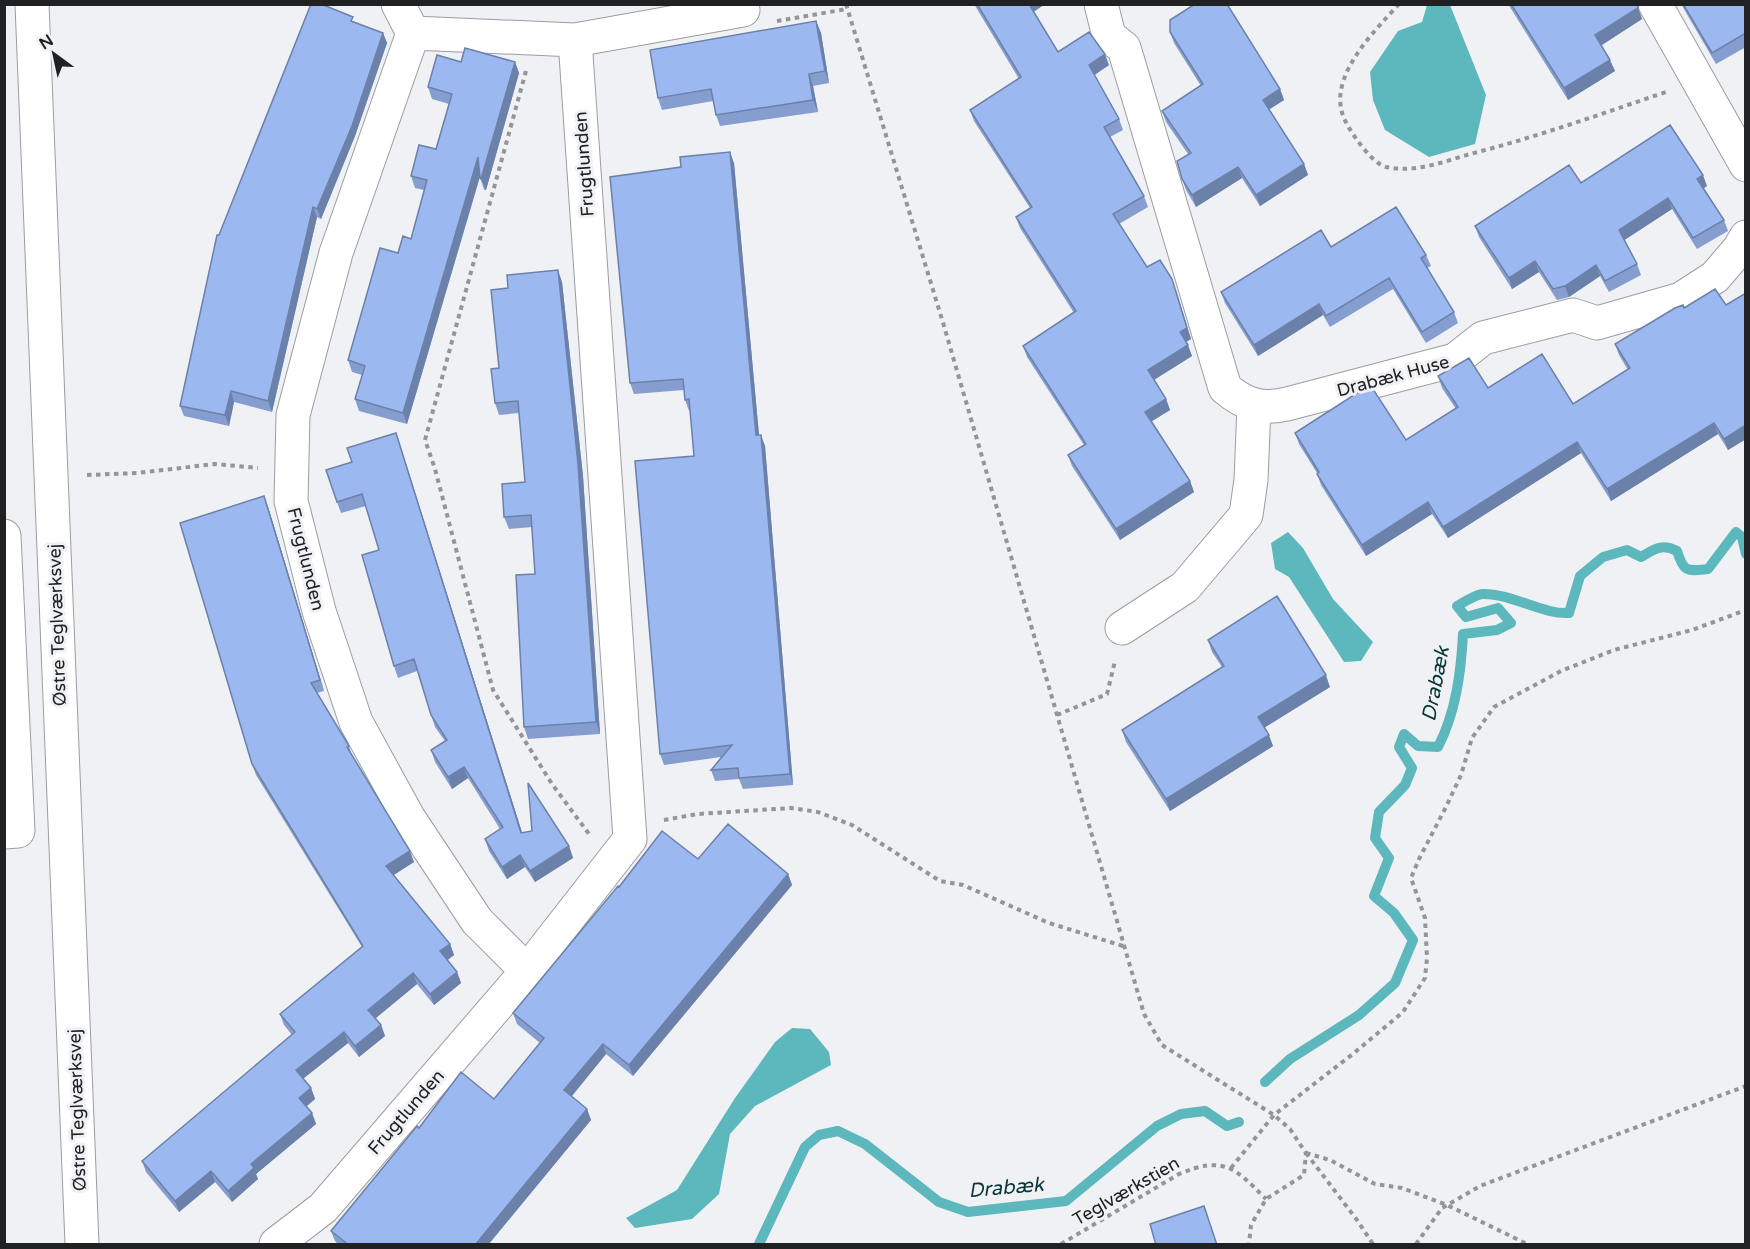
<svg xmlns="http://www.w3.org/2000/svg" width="1750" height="1249" viewBox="0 0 1750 1249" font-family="'Varela Round',sans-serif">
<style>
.water{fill:#5cb8bd}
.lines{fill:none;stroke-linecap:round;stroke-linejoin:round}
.stream{stroke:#5cb8bd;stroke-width:10}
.minor-casing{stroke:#9c9da0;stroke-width:35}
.path{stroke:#949597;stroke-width:4;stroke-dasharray:4.5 4.5;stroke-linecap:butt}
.minor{stroke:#fff;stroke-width:33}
.wall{fill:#859ecf}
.shaded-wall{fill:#6c81a9}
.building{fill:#9bb8f1;stroke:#6c81a9;stroke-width:1.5}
.labels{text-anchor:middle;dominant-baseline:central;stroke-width:6;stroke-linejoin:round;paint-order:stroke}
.street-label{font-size:18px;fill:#202122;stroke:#f0f1f4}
.water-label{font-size:20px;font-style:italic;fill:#073638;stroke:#f0f1f4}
</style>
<rect width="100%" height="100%" fill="#f0f1f4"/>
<!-- water -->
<path class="water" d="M 1427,5 L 1450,5 L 1486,95 L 1475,144 L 1429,157 L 1385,130 L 1373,100 L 1370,72 L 1398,31 L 1422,22 Z
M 1288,532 L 1303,548 L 1333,599 L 1373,642 L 1361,661 L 1344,662 L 1289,577 L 1275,569 L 1271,543 Z
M 792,1028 L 810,1029 L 829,1052 L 831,1065 L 755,1106 L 730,1134 L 719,1194 L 692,1219 L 635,1228 L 626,1218 L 677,1190 L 735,1098 L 775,1042 Z"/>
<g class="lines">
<!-- stream -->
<path class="stream" d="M 1265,1082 L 1290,1059 L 1359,1015 L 1395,983 L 1413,940 L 1394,913 L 1374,896 L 1389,858 L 1375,838 L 1379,812 L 1405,785 L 1412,768 L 1399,747 L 1404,734 L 1418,746 L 1438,747 C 1456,712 1461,672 1463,634 L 1497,630 L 1511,623 L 1498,608 L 1466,617 L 1457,606 C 1464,602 1475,595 1482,594 C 1511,593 1544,615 1569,613 L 1580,576 L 1603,557 L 1627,550 L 1641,557 C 1654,549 1662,543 1677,551 C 1684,573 1687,571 1708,569 L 1736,532 L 1742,537 L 1746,554
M 759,1244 L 805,1147 L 819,1135 L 838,1131 L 865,1144 L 939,1202 L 968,1212 L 1066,1201 L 1157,1126 L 1181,1114 L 1205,1111 L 1227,1126 L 1239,1122"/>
<!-- minor casing -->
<g class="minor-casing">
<path id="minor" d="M 32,4 L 82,1244
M 398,4 L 413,33 L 575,40 L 743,10
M 1101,4 L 1109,36 L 1124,48 L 1225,388 C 1245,405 1262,410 1287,404 L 1455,360 L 1483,338 L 1573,315 L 1597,323 L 1681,299 L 1715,277 L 1739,249 L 1746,237
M 1655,4 L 1746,165
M 413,33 L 336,253 L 293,415 L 291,501 L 319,611 L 356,722 L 408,817 L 477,921 L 527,971
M 4,536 L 18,831 L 4,832
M 1122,628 L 1185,587 L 1246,515 L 1251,480 L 1254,406
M 276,1244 L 323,1208 L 527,971 L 630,839 L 575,40"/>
</g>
<!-- path -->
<path class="path" d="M 846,4 L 944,326 L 1144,1014 L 1162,1045 L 1274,1115 L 1290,1129 L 1306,1153 L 1304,1175 L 1266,1199 L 1251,1225 L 1249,1244
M 1399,4 C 1372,34 1322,82 1347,124 C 1353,136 1373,164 1386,167 C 1415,173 1443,162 1470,154 C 1537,137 1601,114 1666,92
M 777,21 L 847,9
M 526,71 L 425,440 L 435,469 L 493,690 L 552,784 L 589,834
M 87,475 L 137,473 L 215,464 L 258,468
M 1057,715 L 1107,694 L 1115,661
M 664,820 L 698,814 L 791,808 L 818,812 L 852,825 L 940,881 L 963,885 L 1049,923 L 1123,946
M 1306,1153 L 1330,1160 L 1375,1184 L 1402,1188 L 1447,1205 L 1527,1244
M 1306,1153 L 1357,1220 L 1373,1244
M 1231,1168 L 1274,1115 L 1354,1053 L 1403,1012 L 1425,978 L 1427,958 L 1425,918 L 1411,878 L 1419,859 L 1446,807 L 1461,775 L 1472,738 L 1494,707 L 1561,671 L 1614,650 L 1692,630 L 1746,610
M 1061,1244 L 1179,1174 C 1224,1155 1235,1168 1266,1199
M 1416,1244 L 1442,1208 L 1480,1186 L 1746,1086"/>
<!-- minor -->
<use href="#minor" class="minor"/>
</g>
<!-- wall -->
<path class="wall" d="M 974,4 L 1045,4 L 1033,12 L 1058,52 L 1109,65 L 1094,75 L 1119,119 L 1123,130 L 1110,137 L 1144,196 L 1148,207 L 1119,224 L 1147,267 L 1176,290 L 1191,339 L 1186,342 L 1192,356 L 1154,380 L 1166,399 L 1170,410 L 1152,421 L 1190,481 L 1194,492 L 1120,540 L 1072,466 L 1068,455 L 1084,445 L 1027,357 L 1023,346 L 1074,313 L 1020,228 L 1016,217 L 1030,208 L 974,121 L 970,110 L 1019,79 Z
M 1508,4 L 1637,4 L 1642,19 L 1601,45 L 1615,71 L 1568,100 Z
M 1681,4 L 1746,4 L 1746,47 L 1716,64 Z
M 816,21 L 821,33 L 829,83 L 813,86 L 818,112 L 720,126 L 716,115 L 713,101 L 662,110 L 658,98 Z
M 355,23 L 383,33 L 387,43 L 355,136 L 321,219 L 317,217 L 272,412 L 234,402 L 229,426 L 184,416 L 180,406 L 219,235 Z
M 1170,32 L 1280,89 L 1284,100 L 1269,109 L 1304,164 L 1308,175 L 1260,206 L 1242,178 L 1196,207 L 1186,190 L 1182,179 L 1188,154 L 1166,122 L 1162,111 L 1201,86 L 1174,43 Z
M 461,62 L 515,62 L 519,73 L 486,190 L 484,190 L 480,177 L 407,424 L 359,411 L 355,399 L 362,375 L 352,372 L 348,360 L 398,253 L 411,239 L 424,190 L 415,188 L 411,176 L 436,149 L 449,104 L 432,99 L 428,87 Z
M 734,163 L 759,435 L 765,446 L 793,785 L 743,789 L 739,779 L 715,781 L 711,770 L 721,757 L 664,765 L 660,754 L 694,456 L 690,410 L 689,411 L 685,400 L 684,390 L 634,394 L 630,383 Z
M 1581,183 L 1707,186 L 1704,188 L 1724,220 L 1728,231 L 1697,249 L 1672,209 L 1624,240 L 1637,264 L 1641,275 L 1609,292 L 1600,276 L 1569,297 L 1557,300 L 1539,272 L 1512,289 L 1479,237 L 1475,226 Z
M 1331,247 L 1426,255 L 1431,266 L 1427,268 L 1454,312 L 1458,323 L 1426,343 L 1393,289 L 1330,327 L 1323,315 L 1258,356 L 1225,303 L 1221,292 Z
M 562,282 L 583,476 L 600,734 L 528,739 L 524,727 L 535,574 L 532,527 L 509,529 L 504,517 L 525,482 L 519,413 L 499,415 L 495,403 L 499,368 Z
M 1746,293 L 1746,439 L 1728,450 L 1718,434 L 1611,501 L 1581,453 L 1448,538 L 1432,514 L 1366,556 L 1321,485 L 1317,473 L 1299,444 L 1295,433 L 1406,440 L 1456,409 L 1442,388 L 1438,376 L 1488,388 L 1573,404 L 1628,370 L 1619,355 L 1615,344 L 1684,308 L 1726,305 Z
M 400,445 L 522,833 L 569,846 L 573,858 L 535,882 L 525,867 L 507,879 L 489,851 L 485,839 L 500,829 L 468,778 L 452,789 L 435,762 L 431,750 L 445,741 L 435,727 L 417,671 L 398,678 L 394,666 L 379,550 L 366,506 L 341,513 L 337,502 L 352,462 Z
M 268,507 L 324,691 L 317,693 L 349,746 L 352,756 L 414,862 L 394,875 L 450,944 L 454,955 L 447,960 L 457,972 L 461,983 L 434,1005 L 417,984 L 375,1019 L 381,1025 L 385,1036 L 359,1057 L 348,1043 L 303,1079 L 311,1088 L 315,1099 L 306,1107 L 312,1113 L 316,1124 L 256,1174 L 258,1179 L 232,1202 L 215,1182 L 179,1212 L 146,1172 L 142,1161 L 292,1035 L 284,1025 L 280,1014 L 362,947 L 256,775 L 252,764 Z
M 1208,640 L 1330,687 L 1264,728 L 1273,746 L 1170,811 L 1126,742 L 1122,730 L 1222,667 L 1212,652 Z
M 698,859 L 788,874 L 792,885 L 633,1076 L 606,1054 L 571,1096 L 587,1109 L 591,1120 L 488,1245 L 339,1245 L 335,1241 L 331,1231 L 419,1128 L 494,1099 L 540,1043 L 517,1024 L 513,1013 L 619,887 Z"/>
<!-- shaded-wall -->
<path class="shaded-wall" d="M 1029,4 L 1045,4 L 1032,13 Z
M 1638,8 L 1642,19 L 1599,47 L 1595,35 Z
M 816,21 L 821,33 L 829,83 L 825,71 Z
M 383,33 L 387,43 L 355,136 L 321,219 L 317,209 Z
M 1105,54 L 1109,65 L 1093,76 L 1089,65 Z
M 1610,60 L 1615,71 L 1568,100 L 1564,88 Z
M 515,62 L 519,73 L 486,190 L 481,179 Z
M 809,74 L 813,86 L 818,112 L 813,100 Z
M 1280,89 L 1284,100 L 1267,111 L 1263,100 Z
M 730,152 L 734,163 L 760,446 L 756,435 Z
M 478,157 L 482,169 L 407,424 L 403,413 Z
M 1304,164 L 1308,175 L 1260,206 L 1256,195 Z
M 1238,167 L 1242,178 L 1196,207 L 1192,195 Z
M 1703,175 L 1707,186 L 1701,190 L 1697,179 Z
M 1668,198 L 1672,209 L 1623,241 L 1619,230 Z
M 313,207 L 317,217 L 272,412 L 268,401 Z
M 1535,261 L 1539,272 L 1512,289 L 1509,278 Z
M 1596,265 L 1600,276 L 1569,297 L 1565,286 Z
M 558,270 L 562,282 L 583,476 L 600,734 L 596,722 Z
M 1172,279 L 1191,339 L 1184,343 L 1180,332 Z
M 1319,304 L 1323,315 L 1258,356 L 1254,345 Z
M 1188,345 L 1192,356 L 1152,381 L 1148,370 Z
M 231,391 L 234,402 L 229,426 L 225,415 Z
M 1166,399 L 1170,410 L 1149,423 L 1145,412 Z
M 1714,423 L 1718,434 L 1611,501 L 1607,489 Z
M 1746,425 L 1746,439 L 1728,450 L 1724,439 Z
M 396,433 L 400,445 L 526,845 L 521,833 Z
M 761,435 L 765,446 L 793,785 L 790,774 Z
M 1577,442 L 1581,453 L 1448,538 L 1443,527 Z
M 1190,481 L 1194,492 L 1120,540 L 1116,529 Z
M 264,496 L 268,507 L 324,691 L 320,680 Z
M 1428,502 L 1432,514 L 1366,556 L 1362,545 Z
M 1326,675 L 1330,687 L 1262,729 L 1258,717 Z
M 1269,735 L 1273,746 L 1170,811 L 1166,799 Z
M 464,767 L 468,778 L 452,789 L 448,777 Z
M 569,846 L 573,858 L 535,882 L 530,871 Z
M 410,851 L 414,862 L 390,877 L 386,866 Z
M 520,855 L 525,867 L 507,879 L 502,867 Z
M 788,874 L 792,885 L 633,1076 L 629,1065 Z
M 450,944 L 454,955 L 444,963 L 440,951 Z
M 457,972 L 461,983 L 434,1005 L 430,994 Z
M 413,973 L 417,984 L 372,1021 L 368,1010 Z
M 381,1025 L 385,1036 L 359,1057 L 355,1046 Z
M 344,1032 L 348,1043 L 300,1081 L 296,1070 Z
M 603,1044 L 606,1054 L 568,1101 L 564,1090 Z
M 311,1088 L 315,1099 L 303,1109 L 299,1098 Z
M 587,1109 L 591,1120 L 488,1245 L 475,1245 Z
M 312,1113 L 316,1124 L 256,1174 L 258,1179 L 232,1202 L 228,1191 L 251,1164 Z
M 211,1171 L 215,1182 L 179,1212 L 175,1201 Z"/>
<!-- building -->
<path class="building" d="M 311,4 L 321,4 L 353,17 L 351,21 L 383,33 L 352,126 L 317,209 L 313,207 L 268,401 L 231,391 L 225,415 L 180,406 L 217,235 L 219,235 Z
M 977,4 L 1029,4 L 1058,52 L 1089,32 L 1105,54 L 1089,65 L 1119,119 L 1104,127 L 1144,196 L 1113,214 L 1147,267 L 1160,260 L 1172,279 L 1187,328 L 1180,332 L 1188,345 L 1148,370 L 1166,399 L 1145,412 L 1190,481 L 1116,529 L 1068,455 L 1086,444 L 1023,346 L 1076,311 L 1016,217 L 1032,207 L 970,110 L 1021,77 Z
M 1195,4 L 1227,4 L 1280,89 L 1263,100 L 1304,164 L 1256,195 L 1238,167 L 1192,195 L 1182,179 L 1177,161 L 1191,153 L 1162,111 L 1203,84 L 1170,32 L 1170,20 Z
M 1511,4 L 1637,4 L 1638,8 L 1595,35 L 1610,60 L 1564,88 Z
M 1683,4 L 1746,4 L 1746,33 L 1712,53 Z
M 816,21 L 825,71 L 809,74 L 813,100 L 716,115 L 711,89 L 658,98 L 650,50 Z
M 465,48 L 515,62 L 481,179 L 480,178 L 478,157 L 403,413 L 355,399 L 365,366 L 348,360 L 380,248 L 398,253 L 403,236 L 411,239 L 427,180 L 411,176 L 419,145 L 436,149 L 452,94 L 428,87 L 437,55 L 461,62 Z
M 1670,125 L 1703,175 L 1697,179 L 1724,220 L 1693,238 L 1668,198 L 1619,230 L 1637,264 L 1605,281 L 1596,265 L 1565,286 L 1553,289 L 1535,261 L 1509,278 L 1475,226 L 1569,165 L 1581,183 Z
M 730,152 L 756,435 L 761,435 L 790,774 L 739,778 L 738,768 L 711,770 L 732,745 L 660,754 L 635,461 L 694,456 L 689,399 L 685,400 L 683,379 L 630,383 L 610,177 L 681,167 L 680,157 Z
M 1396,207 L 1426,255 L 1421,258 L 1454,312 L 1422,332 L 1389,278 L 1326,316 L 1319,304 L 1254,345 L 1221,292 L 1321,230 L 1331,247 Z
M 558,270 L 578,464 L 596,722 L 524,727 L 516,575 L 535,574 L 531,515 L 504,517 L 502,484 L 525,482 L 518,401 L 495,403 L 491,369 L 499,368 L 491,290 L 508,288 L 507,275 Z
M 1715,289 L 1726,305 L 1746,293 L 1746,425 L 1724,439 L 1714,423 L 1607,489 L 1577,442 L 1443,527 L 1428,502 L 1362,545 L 1317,474 L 1319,472 L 1295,433 L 1357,393 L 1373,389 L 1406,440 L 1458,407 L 1438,376 L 1469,358 L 1488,388 L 1542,354 L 1573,404 L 1630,368 L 1615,344 L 1675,308 L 1683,305 L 1684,308 Z
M 396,433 L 521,833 L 532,831 L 528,783 L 569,846 L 530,871 L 520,855 L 502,867 L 485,839 L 503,827 L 464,767 L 448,777 L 431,750 L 447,740 L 431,715 L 414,659 L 394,666 L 362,555 L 379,550 L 362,494 L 337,502 L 326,470 L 352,462 L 347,448 Z
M 264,496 L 320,680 L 311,683 L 349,746 L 347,747 L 410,851 L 386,866 L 450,944 L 440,951 L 457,972 L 430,994 L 413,973 L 368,1010 L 381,1025 L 355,1046 L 344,1032 L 296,1070 L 311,1088 L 299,1098 L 312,1113 L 251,1164 L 254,1168 L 228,1191 L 211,1171 L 175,1201 L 142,1161 L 295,1032 L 280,1014 L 363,946 L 252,764 L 180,523 Z
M 1277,596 L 1326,675 L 1258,717 L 1269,735 L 1166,799 L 1122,730 L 1224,666 L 1208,640 Z
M 728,824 L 788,874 L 629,1065 L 603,1044 L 564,1090 L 587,1109 L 475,1245 L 349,1245 L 331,1231 L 417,1126 L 419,1128 L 461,1072 L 494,1099 L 544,1038 L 513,1013 L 618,886 L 619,887 L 662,831 L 698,859 Z
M 1204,1206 L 1217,1245 L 1156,1245 L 1150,1224 Z"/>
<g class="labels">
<!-- street labels -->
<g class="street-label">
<text transform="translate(584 164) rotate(-94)">Frugtlunden</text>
<text transform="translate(1393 376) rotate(-15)">Drabæk Huse</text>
<text transform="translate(306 559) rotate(76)">Frugtlunden</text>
<text transform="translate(57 625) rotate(-92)">Østre Teglværksvej</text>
<text transform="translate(77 1110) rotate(-92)">Østre Teglværksvej</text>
<text transform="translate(406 1112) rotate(-49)">Frugtlunden</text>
<text transform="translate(1126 1191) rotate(-30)">Teglværkstien</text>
</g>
<!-- water labels -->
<g class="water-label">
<text transform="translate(1436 684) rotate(-79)">Drabæk</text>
<text transform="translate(1006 1188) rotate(-5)">Drabæk</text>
</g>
</g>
<!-- border -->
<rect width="1750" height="1249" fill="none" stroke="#202122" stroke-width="12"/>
<!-- north arrow -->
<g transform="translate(54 54) rotate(327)" stroke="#f0f1f4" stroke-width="4.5" paint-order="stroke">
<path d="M0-4.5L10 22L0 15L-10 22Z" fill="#202122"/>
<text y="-9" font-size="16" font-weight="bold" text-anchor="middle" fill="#202122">N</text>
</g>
</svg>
